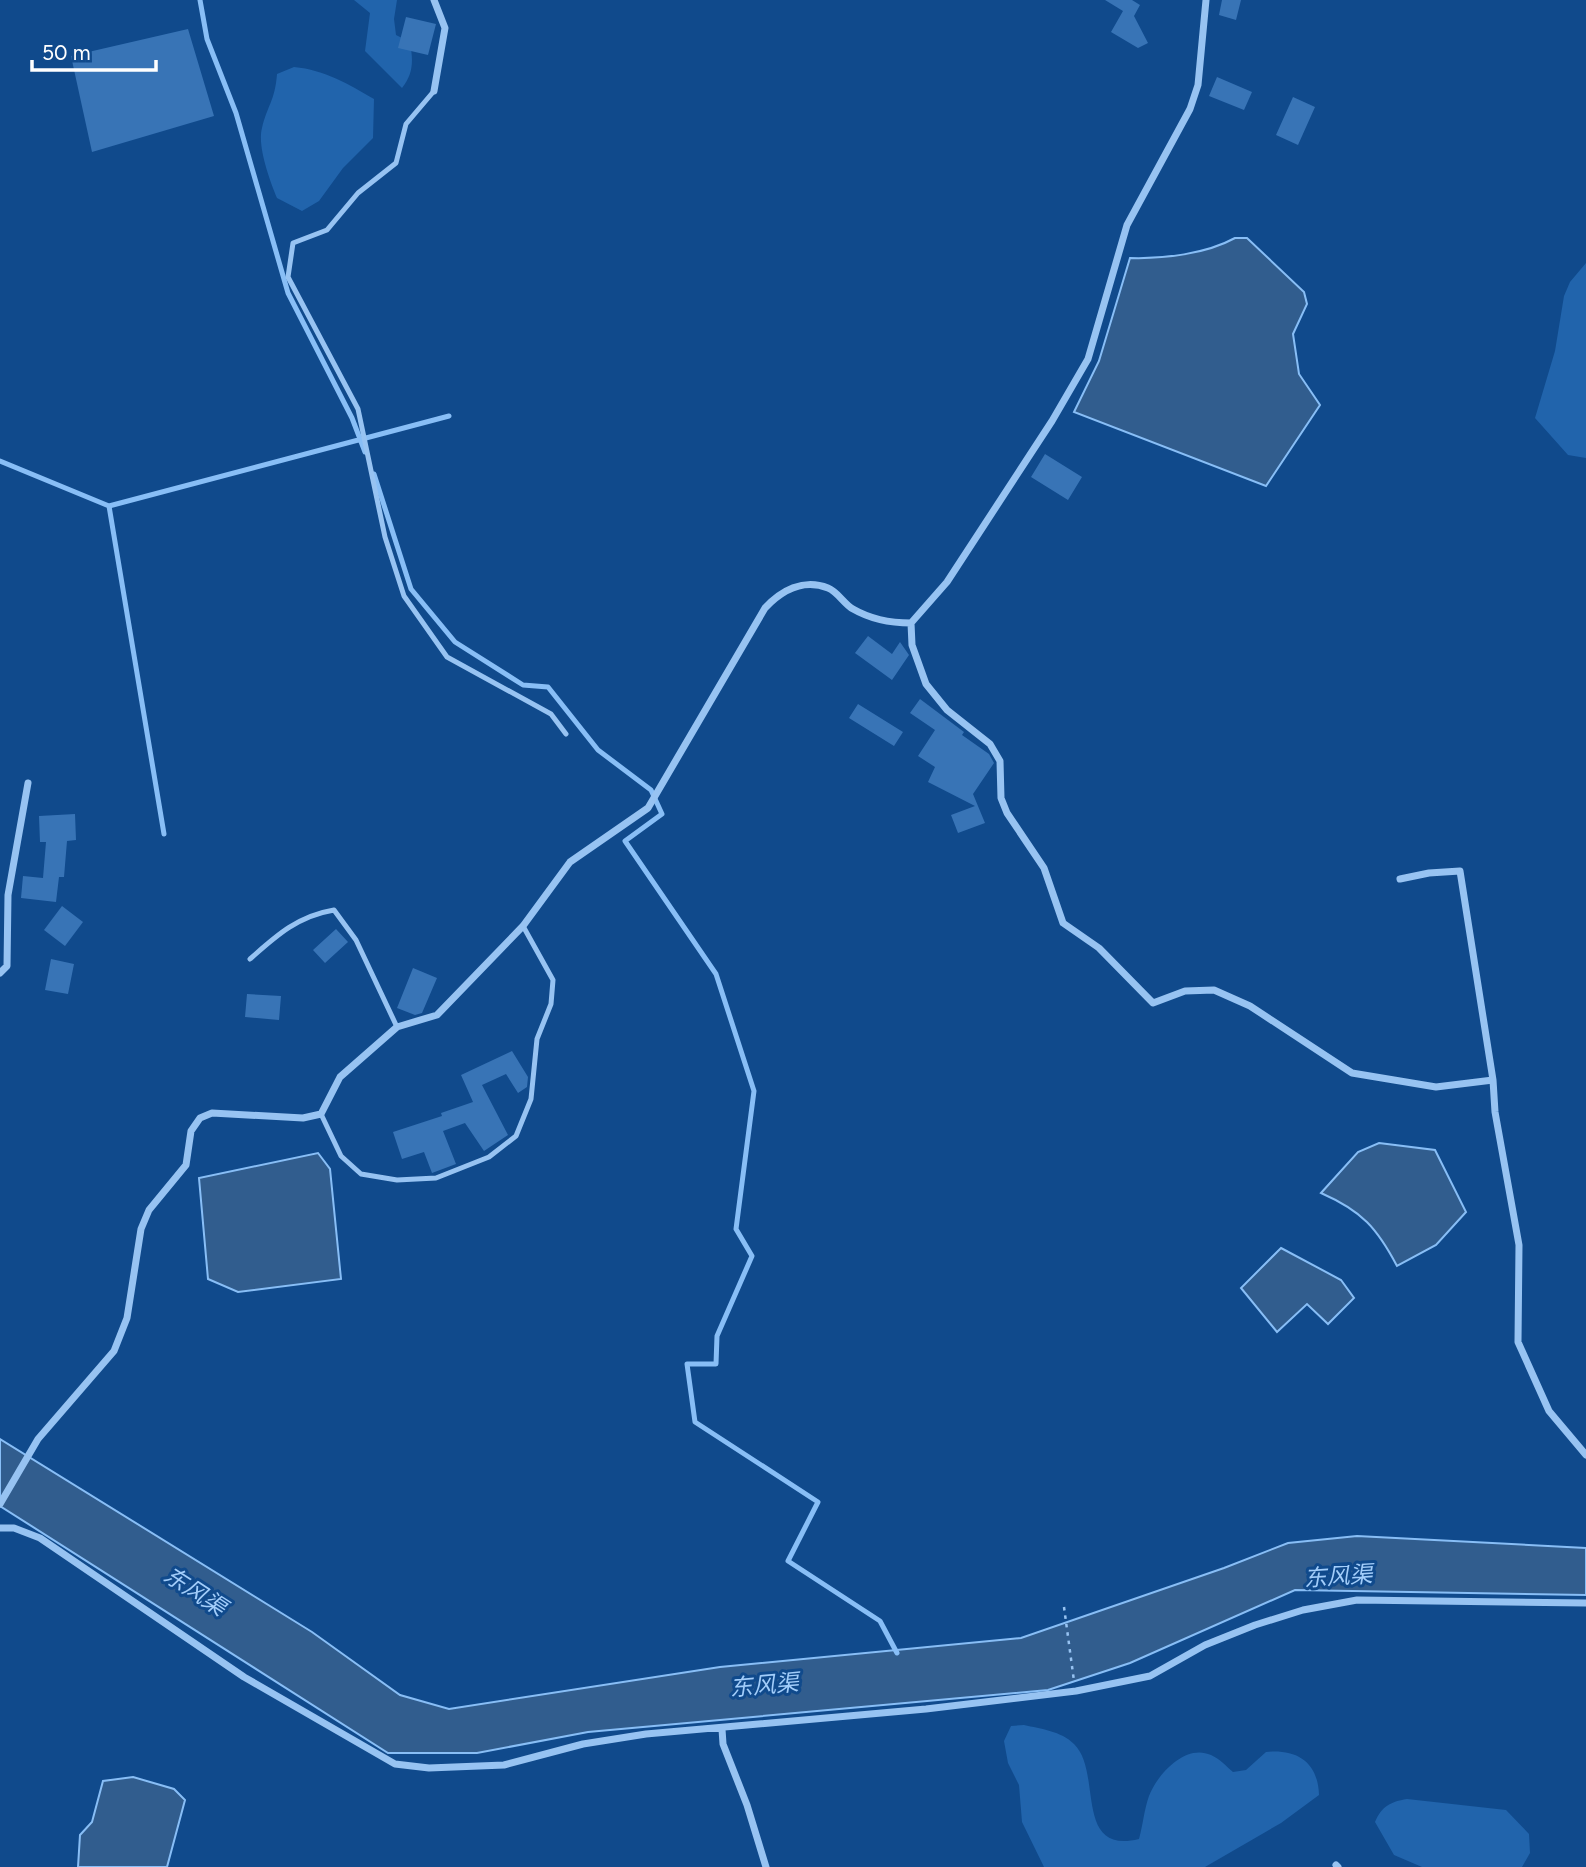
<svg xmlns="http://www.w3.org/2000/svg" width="1586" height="1867" viewBox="0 0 1586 1867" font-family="Figtree,'Noto Sans SC',sans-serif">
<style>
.green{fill:#2164ac}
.water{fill:#315d8e;stroke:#88bef6;stroke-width:2}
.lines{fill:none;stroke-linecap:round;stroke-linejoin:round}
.stream{stroke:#88bef6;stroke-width:5}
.building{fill:#3874b6}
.path{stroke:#97c3f2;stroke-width:2.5;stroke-dasharray:3.5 5;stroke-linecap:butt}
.service{stroke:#97c3f2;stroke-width:5}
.minor{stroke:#97c3f2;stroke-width:7}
.labels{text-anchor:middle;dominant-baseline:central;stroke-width:6;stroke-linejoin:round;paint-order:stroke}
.water-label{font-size:23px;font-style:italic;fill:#a2cdfa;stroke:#104a8c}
</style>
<rect width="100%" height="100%" fill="#104a8c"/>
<!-- green -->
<path class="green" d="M 354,0 L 397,0 L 394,19 L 396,35 L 410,42 C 413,60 414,73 402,88 L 365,51 L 370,13 Z
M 294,67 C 325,70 348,84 374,99 L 373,138 L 343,168 L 319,201 L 302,211 L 277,198 C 270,181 257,146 262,128 C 267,106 275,101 277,74 Z
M 1586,263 L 1586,458 L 1568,455 L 1535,418 L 1555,351 L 1564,296 L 1570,282 Z
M 1024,1725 C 1041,1729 1061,1731 1074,1744 C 1103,1772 1073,1855 1139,1839 C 1143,1825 1144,1810 1149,1796 C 1157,1775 1185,1743 1211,1755 C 1220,1759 1226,1766 1233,1772 L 1246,1770 L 1266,1752 C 1297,1749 1318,1762 1319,1795 L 1281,1823 L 1205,1867 L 1044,1867 L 1022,1822 L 1019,1785 L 1008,1763 L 1004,1741 L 1011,1726 Z
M 1407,1799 L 1506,1810 L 1529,1834 L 1530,1853 L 1522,1867 L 1422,1867 L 1394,1855 L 1375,1822 C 1382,1806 1390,1802 1407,1799 Z"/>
<!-- water -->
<path class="water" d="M 1235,238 L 1247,238 L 1304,292 L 1307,304 L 1293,334 L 1299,374 L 1320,405 L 1266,486 L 1074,412 L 1099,361 L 1130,258 C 1163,259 1206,254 1235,238 Z
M 1379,1143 L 1435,1150 L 1466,1212 L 1436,1245 L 1397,1266 C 1377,1228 1362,1211 1321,1193 L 1358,1152 Z
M 318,1153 L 330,1169 L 341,1279 L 238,1292 L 208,1279 L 199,1178 Z
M 1281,1248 L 1341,1280 L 1354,1298 L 1328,1324 L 1307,1304 L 1277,1332 L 1241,1288 Z
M 0,1439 L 312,1632 L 400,1695 L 449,1709 L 720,1667 L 1021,1638 L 1224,1568 L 1288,1543 L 1357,1536 L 1586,1548 L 1586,1595 L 1295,1590 L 1130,1663 L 1048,1690 L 588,1732 L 477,1753 L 388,1753 L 0,1506 Z
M 133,1777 L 174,1789 L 185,1800 L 167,1867 L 78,1867 L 80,1835 L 92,1822 L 103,1781 Z"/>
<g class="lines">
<!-- stream -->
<path class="stream" d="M 200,0 L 207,39 L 236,113 L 288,293 L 352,418 L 365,452
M 0,461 L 109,506 L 449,416
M 374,474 L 411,589 L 455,642 L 523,685 L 548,687 L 598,750 L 651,790 L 662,814 L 625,841 L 716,974 L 754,1091 L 736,1229 L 752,1256 L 717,1336 L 716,1364 L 687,1364 L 695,1422 L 818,1502 L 788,1561 L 880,1621 L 897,1653
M 109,506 L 164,834"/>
</g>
<!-- building -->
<path class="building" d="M 1105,0 L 1132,0 L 1140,5 L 1134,16 L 1148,43 L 1138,48 L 1111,32 L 1123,11 Z
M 1222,0 L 1241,0 L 1236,20 L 1219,15 Z
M 406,17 L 436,24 L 428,55 L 398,48 Z
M 188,29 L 214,116 L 92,152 L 71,56 Z
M 1217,77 L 1252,92 L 1244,110 L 1209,96 Z
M 1293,97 L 1315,107 L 1298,145 L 1276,135 Z
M 1045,454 L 1082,477 L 1068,500 L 1031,477 Z
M 868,636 L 892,654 L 900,642 L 909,655 L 892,680 L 855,653 Z
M 920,699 L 964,732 L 962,735 L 989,754 L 994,763 L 973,794 L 985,823 L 958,833 L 951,815 L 975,806 L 928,782 L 935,767 L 918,756 L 935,730 L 910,713 Z
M 858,704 L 903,732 L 894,746 L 849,718 Z
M 75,814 L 76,840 L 67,841 L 64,877 L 59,877 L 56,902 L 21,898 L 23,876 L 43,878 L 46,842 L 40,842 L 39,816 Z
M 62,906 L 83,922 L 65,946 L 44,930 Z
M 336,929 L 348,942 L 325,963 L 313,950 Z
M 51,959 L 74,964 L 68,994 L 45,990 Z
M 413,968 L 437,978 L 422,1013 L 415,1015 L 397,1008 Z
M 247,994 L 281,996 L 279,1020 L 245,1017 Z
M 512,1051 L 528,1077 L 527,1087 L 518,1093 L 506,1074 L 482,1085 L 508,1135 L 484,1151 L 465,1123 L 443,1131 L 456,1164 L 432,1173 L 424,1152 L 402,1159 L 393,1132 L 442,1116 L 441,1113 L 473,1102 L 461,1075 Z"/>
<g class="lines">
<!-- path -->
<path class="path" d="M 1064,1607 L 1074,1681"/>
<!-- service -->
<path class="service" d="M 434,91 L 406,124 L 396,163 L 358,193 L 327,230 L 293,243 L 288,277 L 358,409 L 385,537 L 404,596 L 447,657 L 551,714 L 566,734
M 250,959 C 277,935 298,916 334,910 L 356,940 L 397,1027
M 321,1114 L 341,1156 L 361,1174 L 397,1180 L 436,1178 L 489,1157 L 516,1136 L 531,1099 L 537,1039 L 551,1004 L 553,980 L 523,926"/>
<!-- minor -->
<path class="minor" d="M 1206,0 L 1198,85 L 1190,109 L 1127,225 L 1088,359 L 1052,421 L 947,582 L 911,623 L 912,645 L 926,684 L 947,710 L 990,744 L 1000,761 L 1001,798 L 1007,813 L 1044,868 L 1063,923 L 1099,948 L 1153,1003 L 1185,991 L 1214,990 L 1250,1006 L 1352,1073 L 1436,1087 L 1493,1080 L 1495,1112 L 1519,1245 L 1518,1342 L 1549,1411 L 1586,1455
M 434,91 L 445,28 L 434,0
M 1400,879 L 1429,873 L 1460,871 L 1493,1080
M 0,973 L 7,966 L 8,895 L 28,783
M 0,1504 L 38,1439 L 114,1351 L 127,1318 L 141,1229 L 149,1210 L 186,1165 L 191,1131 L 200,1118 L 212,1113 L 303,1118 L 321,1114 L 340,1077 L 397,1027 L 437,1015 L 523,926 L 570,862 L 648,808 L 765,608 C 781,591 803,578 828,588 C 838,592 844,604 853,609 C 872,620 890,623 911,623
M 0,1528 L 14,1528 L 40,1538 L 244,1677 L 395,1764 L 429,1768 L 504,1765 L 583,1744 L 646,1734 L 926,1709 L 1076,1691 L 1150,1676 L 1205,1645 L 1255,1625 L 1303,1610 L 1357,1600 L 1586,1603
M 722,1729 L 723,1744 L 747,1805 L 766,1867
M 1336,1865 L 1338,1867"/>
</g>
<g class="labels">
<!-- water labels -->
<g class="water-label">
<text transform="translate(1338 1576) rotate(-4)">东风渠</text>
<text transform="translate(195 1591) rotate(33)">东风渠</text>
<text transform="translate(764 1685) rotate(-5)">东风渠</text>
</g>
</g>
<!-- scale -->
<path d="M32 60v10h124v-10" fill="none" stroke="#ffffff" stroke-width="3.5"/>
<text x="42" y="60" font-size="21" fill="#ffffff" stroke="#104a8c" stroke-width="5" paint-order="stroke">50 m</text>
</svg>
